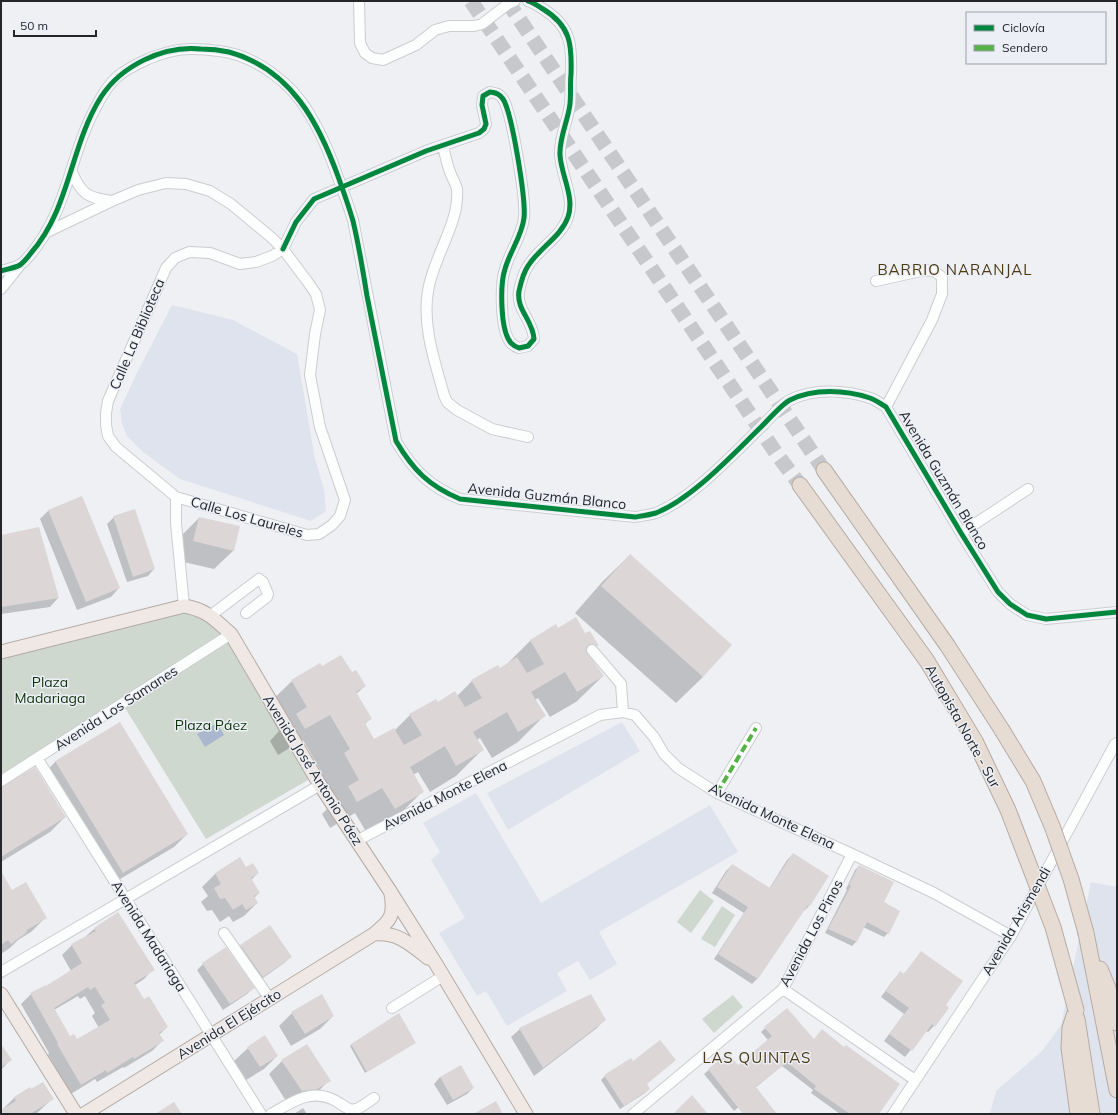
<svg xmlns="http://www.w3.org/2000/svg" width="1118" height="1115" viewBox="0 0 1118 1115" font-family="Mulish,sans-serif">
<style>
.built{fill:#dfe3ed}
.green{fill:#ced8cf}
.water{fill:#abb7ce}
.shadow{fill:#0003;fill-rule:evenodd}
.building{fill:#ddd6d7;fill-rule:evenodd}
.lines{fill:none;stroke-linecap:round;stroke-linejoin:round}
.highway-tunnel{stroke:#c6c8cb;stroke-width:15;stroke-dasharray:15 8;stroke-linecap:butt}
.minor-casing{stroke:#cbcdd0;stroke-width:12}
.major-casing{stroke:#b6aba4;stroke-width:15}
.highway-casing{stroke:#b6aba4;stroke-width:17}
.minor{stroke:#fcfdfd;stroke-width:10}
.major{stroke:#efe8e4;stroke-width:13}
.highway{stroke:#e6dcd3;stroke-width:15}
.minor-bridge-casing{stroke:#cbcdd0;stroke-width:12;stroke-linecap:butt}
.highway-bridge-casing{stroke:#b6aba4;stroke-width:17;stroke-linecap:butt}
.minor-bridge{stroke:#fcfdfd;stroke-width:10}
.highway-bridge{stroke:#e6dcd3;stroke-width:15}
.quiet{stroke:#55b246;stroke-width:4;stroke-dasharray:8 4;stroke-linecap:butt}
.cycleway-casing{stroke:#eceff6;stroke-width:8}
.cycleway{stroke:#00873e;stroke-width:5}
.labels{text-anchor:middle;dominant-baseline:central;stroke-width:3;stroke-linejoin:round;paint-order:stroke}
.street-label{font-size:14px;fill:#252629;stroke:#eceff6}
.park-label{font-size:14px;fill:#0d3209;stroke:#eceff6}
.neighbourhood-label{font-size:15px;letter-spacing:1px;fill:#4c3913;stroke:#eceff6}
</style>
<rect width="100%" height="100%" fill="#eef0f4"/>
<!-- built -->
<path class="built" d="M 172,305 L 233,320 L 297,354 L 315,459 L 324,489 L 326,511 L 311,521 L 180,479 L 143,452 L 127,436 L 122,424 L 120,409 L 137,373 Z
M 622,722 L 640,751 L 508,830 L 487,793 Z
M 476,793 L 541,903 L 710,805 L 738,852 L 599,932 L 617,964 L 590,980 L 578,961 L 557,973 L 567,991 L 507,1026 L 486,991 L 477,996 L 439,933 L 465,918 L 431,860 L 440,852 L 423,823 Z
M 1091,882 L 1117,887 L 1117,1114 L 990,1114 L 996,1091 L 1042,1051 L 1061,1025 Z"/>
<!-- green -->
<path class="green" d="M 184,606 L 231,634 L 315,776 L 206,839 L 122,703 L 1,781 L 1,652 Z
M 700,890 L 714,901 L 691,933 L 677,922 Z
M 722,906 L 735,915 L 715,947 L 701,939 Z
M 733,995 L 743,1007 L 714,1033 L 702,1019 Z"/>
<!-- water -->
<path class="water" d="M 217,723 L 224,735 L 205,747 L 197,734 Z"/>
<!-- shadow -->
<path class="shadow" d="M 82,497 L 119,588 L 111,597 L 77,610 L 40,519 L 48,511 Z
M 114,517 L 154,569 L 148,576 L 127,582 L 107,524 Z
M 199,518 L 234,550 L 214,569 L 175,560 L 180,537 Z
M 1,536 L 58,598 L 50,607 L 1,614 Z
M 630,555 L 703,677 L 676,703 L 575,613 L 603,581 Z
M 556,626 L 558,629 L 585,635 L 597,645 L 588,655 L 603,676 L 576,702 L 550,717 L 538,698 L 535,700 L 544,716 L 518,742 L 492,758 L 480,738 L 477,740 L 482,750 L 456,776 L 430,792 L 418,772 L 413,775 L 423,791 L 396,818 L 368,835 L 355,813 L 330,828 L 322,814 L 332,804 L 318,780 L 323,775 L 303,740 L 278,755 L 270,741 L 279,731 L 265,707 L 292,681 L 322,668 L 351,674 L 365,686 L 356,694 L 371,718 L 365,724 L 374,741 L 394,731 L 410,715 L 457,696 L 472,681 L 505,666 L 530,641 Z
M 56,761 L 187,834 L 174,847 L 110,885 L 43,775 Z
M 1,789 L 65,817 L 50,832 L 1,862 Z
M 793,854 L 809,906 L 804,911 L 803,910 L 757,979 L 752,984 L 714,959 L 744,913 L 712,893 L 726,871 L 732,865 L 769,889 L 787,860 Z
M 240,858 L 246,868 L 258,873 L 251,880 L 259,893 L 254,898 L 257,903 L 244,916 L 233,922 L 229,916 L 220,922 L 212,910 L 207,911 L 201,902 L 208,896 L 202,887 L 215,874 Z
M 859,866 L 882,903 L 888,933 L 884,937 L 863,927 L 856,942 L 852,946 L 825,933 L 847,890 L 846,889 L 855,870 Z
M 1,873 L 12,891 L 46,917 L 31,932 L 18,940 L 10,948 L 1,954 Z
M 94,929 L 153,969 L 144,979 L 135,985 L 144,1000 L 167,1027 L 159,1035 L 162,1041 L 152,1051 L 124,1068 L 123,1067 L 97,1082 L 95,1079 L 71,1094 L 48,1055 L 49,1053 L 21,1004 L 31,994 L 46,988 L 71,971 L 62,955 L 72,945 L 85,937 ZM 78,996 L 80,999 L 85,996 L 95,1013 L 92,1016 L 99,1028 L 77,1041 L 70,1038 L 54,1010 Z
M 241,946 L 291,957 L 284,963 L 256,983 L 234,952 Z
M 922,952 L 944,1005 L 934,1026 L 928,1032 L 926,1031 L 905,1057 L 884,1041 L 904,1014 L 881,997 L 894,979 L 901,973 L 903,975 Z
M 203,964 L 253,988 L 247,994 L 223,1010 L 197,970 Z
M 787,1009 L 813,1040 L 844,1048 L 877,1114 L 840,1114 L 811,1093 L 813,1090 L 782,1066 L 755,1088 L 775,1114 L 748,1114 L 748,1099 L 734,1111 L 704,1074 L 728,1054 L 738,1067 L 768,1040 L 761,1032 Z
M 292,1013 L 333,1016 L 320,1029 L 291,1046 L 279,1026 Z
M 605,1019 L 597,1028 L 534,1076 L 511,1037 L 520,1029 Z
M 415,1043 L 365,1073 L 350,1046 L 351,1045 Z
M 1,1046 L 10,1060 L 1,1070 Z
M 248,1048 L 277,1056 L 264,1069 L 246,1080 L 234,1061 Z
M 282,1061 L 329,1080 L 316,1094 L 288,1104 L 269,1074 Z
M 605,1076 L 646,1084 L 649,1089 L 645,1093 L 620,1109 L 601,1080 Z
M 440,1077 L 473,1088 L 467,1094 L 447,1105 L 434,1084 Z
M 29,1088 L 53,1098 L 36,1114 L 1,1114 L 1,1111 L 14,1098 Z
M 303,1108 L 307,1114 L 294,1114 Z"/>
<!-- building -->
<path class="building" d="M 82,496 L 120,588 L 86,602 L 48,510 Z
M 135,509 L 155,569 L 133,577 L 113,516 Z
M 199,517 L 240,526 L 234,551 L 193,541 Z
M 39,527 L 59,598 L 1,607 L 1,535 Z
M 630,554 L 732,645 L 703,677 L 601,586 Z
M 576,617 L 585,633 L 590,631 L 599,646 L 590,644 L 586,647 L 586,651 L 604,676 L 577,692 L 565,672 L 531,692 L 546,716 L 518,732 L 507,712 L 473,732 L 484,750 L 456,766 L 445,746 L 410,767 L 424,792 L 395,809 L 382,788 L 357,802 L 348,786 L 359,780 L 344,753 L 350,749 L 330,715 L 305,729 L 296,714 L 307,707 L 291,680 L 320,663 L 322,666 L 341,655 L 352,672 L 356,670 L 366,686 L 356,692 L 372,719 L 365,723 L 374,739 L 394,728 L 404,745 L 422,735 L 409,714 L 436,699 L 438,702 L 455,691 L 465,707 L 482,698 L 471,680 L 498,665 L 500,668 L 517,657 L 527,673 L 544,664 L 530,640 L 556,624 L 558,628 Z
M 120,722 L 188,834 L 123,873 L 55,761 Z
M 35,767 L 66,817 L 1,857 L 1,787 Z
M 793,853 L 829,876 L 810,906 L 808,905 L 758,979 L 718,954 L 748,907 L 717,887 L 732,864 L 770,888 Z
M 240,857 L 246,867 L 253,863 L 259,873 L 251,878 L 260,893 L 254,896 L 258,903 L 246,910 L 242,904 L 233,910 L 225,898 L 220,899 L 214,888 L 221,884 L 215,873 Z
M 859,865 L 894,882 L 884,902 L 900,911 L 889,934 L 867,922 L 857,942 L 828,929 L 851,886 L 849,885 Z
M 1,871 L 12,890 L 26,882 L 47,918 L 27,930 L 26,933 L 11,944 L 8,940 L 1,945 Z
M 118,912 L 155,970 L 134,983 L 144,999 L 149,996 L 168,1027 L 159,1033 L 164,1041 L 134,1059 L 133,1057 L 107,1073 L 106,1070 L 81,1085 L 57,1044 L 58,1043 L 30,993 L 46,985 L 46,986 L 82,963 L 71,944 L 96,931 L 94,928 ZM 88,987 L 90,990 L 95,987 L 105,1003 L 101,1005 L 110,1020 L 77,1039 L 74,1034 L 70,1036 L 54,1008 Z
M 270,925 L 292,957 L 263,977 L 240,945 Z
M 226,947 L 255,988 L 230,1004 L 202,963 Z
M 921,951 L 963,981 L 946,1005 L 949,1008 L 935,1027 L 932,1024 L 912,1051 L 889,1034 L 909,1008 L 886,991 L 900,971 L 904,974 Z
M 322,994 L 334,1016 L 305,1034 L 291,1012 Z
M 591,994 L 606,1020 L 543,1068 L 519,1028 Z
M 787,1008 L 814,1039 L 822,1029 L 844,1047 L 846,1045 L 900,1084 L 879,1114 L 850,1114 L 814,1089 L 816,1086 L 787,1062 L 756,1087 L 777,1114 L 743,1114 L 708,1069 L 728,1053 L 738,1065 L 772,1036 L 764,1027 Z
M 399,1013 L 416,1043 L 367,1072 L 351,1044 Z
M 265,1035 L 278,1056 L 260,1067 L 247,1047 Z
M 660,1040 L 676,1060 L 647,1084 L 650,1089 L 624,1106 L 604,1075 L 631,1058 L 633,1061 Z
M 1,1044 L 12,1060 L 1,1067 Z
M 307,1044 L 331,1081 L 317,1089 L 302,1091 L 281,1060 Z
M 461,1065 L 474,1088 L 453,1100 L 440,1077 Z
M 43,1082 L 54,1099 L 30,1114 L 1,1114 L 1,1110 L 16,1101 L 14,1097 L 30,1087 L 31,1089 Z
M 692,1095 L 708,1114 L 673,1114 Z
M 496,1101 L 503,1114 L 473,1114 Z
M 174,1102 L 182,1114 L 155,1114 Z"/>
<g class="lines">
<!-- highway-tunnel -->
<path class="highway-tunnel" d="M 471,1 L 776,453 L 800,485
M 507,1 L 824,470"/>
<!-- minor casing -->
<g class="minor-casing">
<path id="minor" d="M 359,1 L 360,43 L 365,53 L 372,58 L 383,60 L 416,45 L 435,30 L 449,26 L 474,26 L 482,24 L 508,4 L 515,1
M 443,146 C 445,155 447,164 450,172 C 452,178 456,184 457,189 C 460,223 433,257 428,291 C 422,326 435,362 444,395 L 447,402 L 457,410 L 492,429 L 528,437
M 71,170 C 81,194 87,198 112,201
M 347,202 L 353,220 L 396,441 C 413,470 429,486 460,499 L 635,517 C 641,516 649,515 656,513 C 693,498 732,455 761,427 C 768,420 782,404 790,400 C 814,388 846,390 870,398 C 876,400 881,404 886,407 L 961,533 L 998,592 L 1010,604 L 1027,615 L 1046,619 L 1117,612
M 47,232 L 112,201 L 138,190 L 166,183 L 186,184 L 210,191 L 231,204 L 272,238 L 283,249 L 307,281 L 316,294 L 320,310 L 315,334 L 310,375 L 320,427 L 345,500 L 340,516 L 332,525 L 319,534 L 307,535 L 176,497 L 116,447 L 108,436 L 106,425 L 106,413 L 108,401 L 166,268 L 175,258 L 189,252 L 210,253 L 240,264 L 256,262 L 272,256 L 283,249
M 283,249 L 296,222 L 314,199 L 426,151 L 479,133 L 484,129 L 486,124 L 482,105 L 483,96 L 490,92 C 495,93 499,93 503,99 C 512,113 526,199 524,218 C 522,236 510,251 505,269 C 500,284 500,331 511,343 C 513,345 516,347 519,348 L 528,346 L 534,339 C 533,320 516,310 519,291 C 521,282 523,273 528,266 C 539,248 561,237 568,217 C 575,197 561,175 560,155 C 559,138 568,121 570,104 C 571,94 570,84 571,74 C 572,45 571,26 543,9 C 538,6 533,2 528,1
M 1,271 C 7,269 16,268 21,264 C 28,259 34,250 39,243 C 68,203 72,150 96,107 C 101,97 108,85 117,77 C 126,69 137,64 148,59 C 175,48 191,47 219,51 C 255,55 292,83 310,115 C 319,130 326,145 332,161
M 876,281 L 925,270 L 934,271 L 942,277 L 942,294 L 932,320 L 886,407
M 1,289 L 21,264
M 176,497 L 176,523 L 184,606
M 961,533 L 1028,489
M 210,616 L 259,579 L 263,582 L 268,594 L 267,597 L 246,613
M 592,650 L 621,684 L 623,712
M 37,758 L 261,1114
M 1,781 L 231,634
M 717,793 L 756,728
M 356,841 L 600,715 L 623,712 L 635,715 L 654,737 L 664,754 L 678,768 L 717,793 L 852,854 L 934,893 L 1011,936
M 224,933 L 270,999
M 1,972 L 320,785
M 783,989 L 915,1080
M 392,1008 L 443,976
M 271,1114 C 291,1103 309,1089 332,1099 C 339,1102 344,1107 351,1110 L 359,1108 L 374,1098
M 633,1114 L 783,989 L 852,854
M 893,1114 L 1011,936 L 1115,744 L 1117,743"/>
</g>
<!-- major casing -->
<g class="major-casing">
<path id="major" d="M 1,652 L 184,606 C 207,610 214,619 231,634 L 320,785 L 390,891 L 436,964 L 526,1114
M 374,934 C 398,932 410,944 428,958
M 1,994 L 76,1114
M 84,1114 L 374,934 C 390,921 395,916 391,894"/>
</g>
<!-- highway casing -->
<g class="highway-casing">
<path id="highway" d="M 824,470 L 947,645 L 1002,730
M 800,485 L 927,661 L 975,741
M 1086,933 L 1117,1090
M 1100,969 L 1108,988 L 1117,1023
M 1076,1010 L 1070,1028 L 1069,1048 L 1078,1114
M 1077,1019 L 1092,1114"/>
</g>
<!-- minor -->
<use href="#minor" class="minor"/>
<!-- major -->
<use href="#major" class="major"/>
<!-- highway -->
<use href="#highway" class="highway"/>
<!-- minor-bridge casing -->
<g class="minor-bridge-casing">
<path id="minor-bridge" d="M 332,161 L 347,202"/>
</g>
<!-- highway-bridge casing -->
<g class="highway-bridge-casing">
<path id="highway-bridge" d="M 1002,730 L 1033,781 L 1052,826 L 1071,879 L 1086,933
M 975,741 L 1008,810 L 1053,927 L 1076,1010"/>
</g>
<!-- minor-bridge -->
<use href="#minor-bridge" class="minor-bridge"/>
<!-- highway-bridge -->
<use href="#highway-bridge" class="highway-bridge"/>
<!-- quiet -->
<path class="quiet" d="M 717,793 L 756,728"/>
<!-- cycleway casing -->
<g class="cycleway-casing">
<path id="cycleway" d="M 283,249 L 296,222 L 314,199 L 426,151 L 479,133 L 484,129 L 486,124 L 482,105 L 483,96 L 490,92 C 495,93 499,93 503,99 C 512,113 526,199 524,218 C 522,236 510,251 505,269 C 500,284 500,331 511,343 C 513,345 516,347 519,348 L 528,346 L 534,339 C 533,320 516,310 519,291 C 521,282 523,273 528,266 C 539,248 561,237 568,217 C 575,197 561,175 560,155 C 559,138 568,121 570,104 C 571,94 570,84 571,74 C 572,45 571,26 543,9 C 538,6 533,2 528,1
M 1,271 C 7,269 15,268 20,265 C 24,262 28,257 31,253 C 70,209 70,146 101,97 C 121,66 163,45 201,49 C 210,49 220,50 229,52 C 291,69 319,123 339,179 C 344,193 349,207 353,221 C 359,246 363,271 367,296 C 377,344 386,393 396,441 C 413,470 429,486 460,499 L 635,517 C 641,516 649,515 656,513 C 693,498 732,455 761,427 C 768,420 782,404 790,400 C 814,388 846,390 870,398 C 876,400 881,404 886,407 L 961,533 L 998,592 L 1010,604 L 1027,615 L 1046,619 L 1117,612"/>
</g>
<!-- cycleway -->
<use href="#cycleway" class="cycleway"/>
</g>
<g class="labels">
<!-- street labels -->
<g class="street-label">
<text transform="translate(137 334) rotate(-67)">Calle La Biblioteca</text>
<text transform="translate(944 480) rotate(59)">Avenida Guzmán Blanco</text>
<text transform="translate(547 496) rotate(6)">Avenida Guzmán Blanco</text>
<text transform="translate(247 517) rotate(16)">Calle Los Laureles</text>
<text transform="translate(116 708) rotate(-33)">Avenida Los Samanes</text>
<text transform="translate(963 726) rotate(61)">Autopista Norte - Sur</text>
<text transform="translate(313 770) rotate(58)">Avenida José Antonio Páez</text>
<text transform="translate(445 795) rotate(-27)">Avenida Monte Elena</text>
<text transform="translate(772 816) rotate(25)">Avenida Monte Elena</text>
<text transform="translate(1016 921) rotate(-60)">Avenida Arismendi</text>
<text transform="translate(811 933) rotate(-62)">Avenida Los Pinos</text>
<text transform="translate(149 936) rotate(58)">Avenida Madariaga</text>
<text transform="translate(229 1024) rotate(-32)">Avenida El Ejército</text>
</g>
<!-- park labels -->
<g class="park-label">
<text x="50" y="682">Plaza<tspan x="50" dy="16">Madariaga</tspan></text>
<text x="211" y="725">Plaza Páez</text>
</g>
<!-- neighbourhood labels -->
<g class="neighbourhood-label">
<text x="955" y="269">BARRIO NARANJAL</text>
<text x="757" y="1057">LAS QUINTAS</text>
</g>
</g>
<!-- border -->
<rect width="1118" height="1115" fill="none" stroke="#252629" stroke-width="4"/>
<!-- legend -->
<rect x="966" y="12" width="140" height="52" fill="#eceff6" stroke="#9c9fa4"/>
<rect x="974" y="25" width="20" height="6" fill="#00873e" stroke="#9c9fa4"/>
<text x="1002" y="32" font-size="12" fill="#252629">Ciclovía</text>
<rect x="974" y="45" width="20" height="6" fill="#55b246" stroke="#9c9fa4"/>
<text x="1002" y="52" font-size="12" fill="#252629">Sendero</text>
<!-- scale -->
<path d="M14 30v6h82v-6" fill="none" stroke="#252629" stroke-width="2"/>
<text x="20" y="30" font-size="12" fill="#252629" stroke="#eceff6" stroke-width="3" paint-order="stroke">50 m</text>
</svg>
